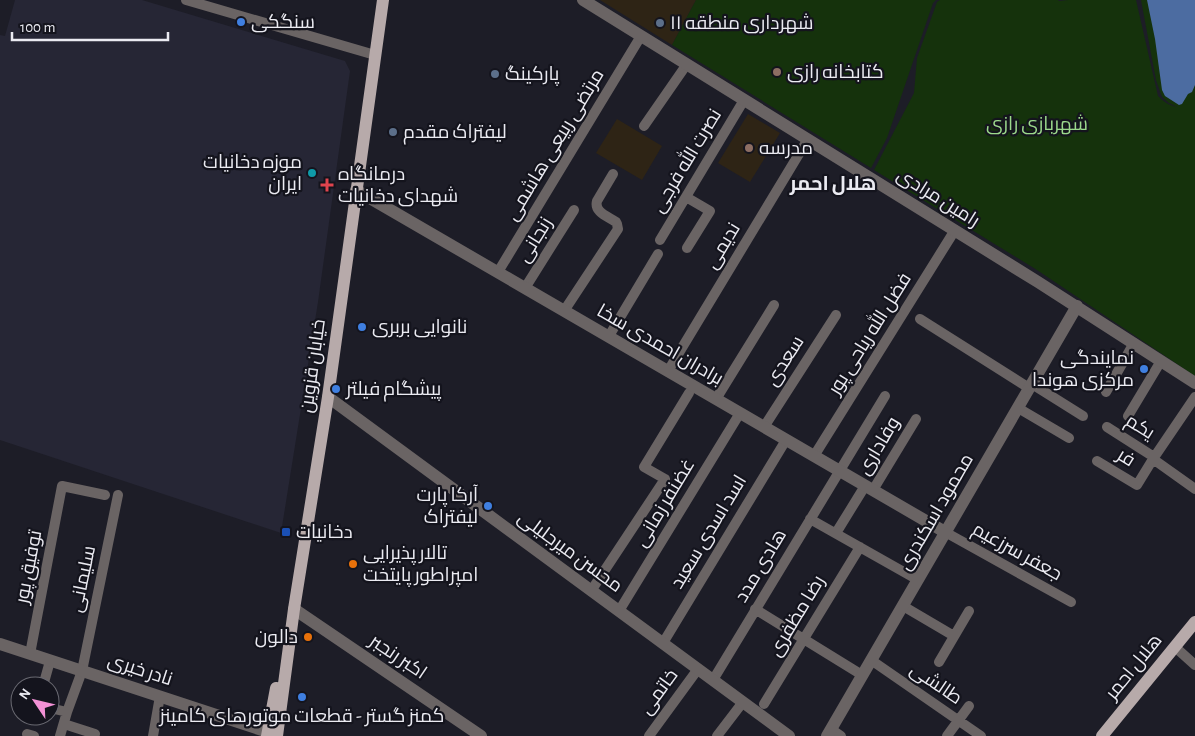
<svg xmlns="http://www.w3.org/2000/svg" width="1195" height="736" viewBox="0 0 1195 736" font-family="'Alegreya Sans',Cairo,sans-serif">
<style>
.commercial{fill:#2e2415}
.built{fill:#262635}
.green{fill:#15320c}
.water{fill:#4c6ca1}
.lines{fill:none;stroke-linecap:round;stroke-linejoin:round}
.minor{stroke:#6a6464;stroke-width:10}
.tertiary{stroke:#6a6464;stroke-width:12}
.primary{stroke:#b7aaaa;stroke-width:12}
.shop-dot{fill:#3f7fe0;stroke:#14141d;stroke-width:2}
.service-dot{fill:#5c6f8a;stroke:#14141d;stroke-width:2}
.education-dot{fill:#8d6e63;stroke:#14141d;stroke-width:2}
.culture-dot{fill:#0f9aa8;stroke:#14141d;stroke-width:2}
.health-dot{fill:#e0444e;stroke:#14141d;stroke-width:2}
.transit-dot{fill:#1a4fb4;stroke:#14141d;stroke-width:2}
.food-dot{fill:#e8710a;stroke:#14141d;stroke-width:2}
.labels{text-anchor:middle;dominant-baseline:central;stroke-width:4.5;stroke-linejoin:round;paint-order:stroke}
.poi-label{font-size:19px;fill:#ebebf2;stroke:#14141d;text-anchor:start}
.park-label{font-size:19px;fill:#9cd98c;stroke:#14141d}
.street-label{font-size:19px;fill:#ebebf2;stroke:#14141d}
.neighbourhood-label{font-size:20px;font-weight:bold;fill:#ebebf2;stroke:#14141d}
</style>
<rect width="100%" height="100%" fill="#1d1d27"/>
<!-- commercial -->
<path class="commercial" d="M 600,0 L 696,0 L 672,45 Z
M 748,114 L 780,133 L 750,182 L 718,163 Z
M 617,119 L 662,146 L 642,180 L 596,153 Z"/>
<!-- built -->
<path class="built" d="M 15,0 L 142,0 L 345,61 L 350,71 L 318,302 L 281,533 L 0,440 L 0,35 L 5,36 Z"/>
<!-- green -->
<path class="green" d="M 696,0 L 936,0 L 933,3 L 887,138 L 871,168 L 672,45 Z
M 940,0 L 1058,0 L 1059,1 L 1068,0 L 1136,0 L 1158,96 C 1164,102 1168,105 1177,107 L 1169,103 L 1162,97 L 1156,80 L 1141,0 L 1195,0 L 1195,376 L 1037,270 L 874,170 L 914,93 L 917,58 L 937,2 Z"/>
<!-- water -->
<path class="water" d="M 1147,0 L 1195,0 L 1195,85 L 1192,92 L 1188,94 L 1182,104 L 1179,105 L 1165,96 L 1162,90 L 1155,39 Z"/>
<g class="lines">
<!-- minor -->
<path class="minor" d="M 186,0 L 375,55
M 644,126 L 687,64
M 686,197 L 710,211 L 687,248
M 660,240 L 744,100
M 498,272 L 641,36
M 525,288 L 574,210
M 564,311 L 618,229 L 617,224 L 616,222 C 607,216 594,212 597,201 L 613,174
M 920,319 L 1029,388
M 609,336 L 658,254
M 668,371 L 808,139
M 1032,384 L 1083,416
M 1106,392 L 1134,343
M 716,399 L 774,305
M 1018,408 L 1069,438
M 1128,416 L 1161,361
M 764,427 L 836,315
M 1107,427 L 1154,457
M 814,456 L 955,230
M 1153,459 L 1195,489
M 1097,461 L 1137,485 L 1153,459 L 1195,397
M 873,490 L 916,419
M 810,519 L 918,580
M 945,532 L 1071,602
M 836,533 L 865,486
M 591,591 L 665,479 L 644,467 L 689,393
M 903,606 L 954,636
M 755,609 L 862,675
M 619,611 L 740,413
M 663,643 L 786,440
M 1175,647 L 1195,665
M 30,654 L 62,486 L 105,495
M 871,660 L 981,736
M 939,662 L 969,611
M 713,680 L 885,396
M 43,686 L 50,661
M 764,704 L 860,547
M 50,708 L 67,712
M 64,724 L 95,734
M 831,729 L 841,736
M 27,734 L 34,736
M 60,736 L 67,712 L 82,671 L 118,495
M 153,736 L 160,696
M 649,736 L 698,669
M 717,736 L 743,702
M 947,736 L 969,706"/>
<!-- tertiary -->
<path class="tertiary" d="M 583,0 L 1038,282 L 1195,383
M 356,190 L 945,532
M 328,397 L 789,736
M 294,609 L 481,736
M 0,644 L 268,732
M 827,736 L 1077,306"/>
<!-- primary -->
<path class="primary" d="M 267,736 L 276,688
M 277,736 L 294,609 L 328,397 L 383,0
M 1102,736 L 1195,622"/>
</g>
<!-- markers -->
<g class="shop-dot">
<circle cx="241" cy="22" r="5"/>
<circle cx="362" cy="327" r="5"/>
<circle cx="1144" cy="369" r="5"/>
<circle cx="336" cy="389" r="5"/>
<circle cx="488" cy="506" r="5"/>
<circle cx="302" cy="697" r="5"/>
</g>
<g class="service-dot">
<circle cx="660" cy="23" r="5"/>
<circle cx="495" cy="74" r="5"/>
<circle cx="393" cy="132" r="5"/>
</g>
<g class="education-dot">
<circle cx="777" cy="72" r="5"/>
<circle cx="749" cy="148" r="5"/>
</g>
<circle class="culture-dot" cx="312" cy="173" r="5"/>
<path class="health-dot" d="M324.5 177.5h5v5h5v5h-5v5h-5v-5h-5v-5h5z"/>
<rect class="transit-dot" x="281" y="527" width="10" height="10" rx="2.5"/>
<g class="food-dot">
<circle cx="353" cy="564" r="5"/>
<circle cx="308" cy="637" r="5"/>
</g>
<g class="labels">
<!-- poi labels -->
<g class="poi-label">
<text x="251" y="22">سنگکی</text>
<text x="670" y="23">شهرداری منطقه ۱۱</text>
<text x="787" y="72">کتابخانه رازی</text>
<text x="505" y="74">پارکینگ</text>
<text x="403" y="132">لیفتراک مقدم</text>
<text x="759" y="148">مدرسه</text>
<text x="302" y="162" text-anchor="end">موزه دخانیات<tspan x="302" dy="22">ایران</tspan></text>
<text x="338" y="174">درمانگاه<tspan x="338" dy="22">شهدای دخانیات</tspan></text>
<text x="372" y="327">نانوایی بربری</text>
<text x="1134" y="358" text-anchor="end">نمایندگی<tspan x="1134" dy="22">مرکزی هوندا</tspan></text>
<text x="346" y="389">پیشگام فیلتر</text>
<text x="478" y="495" text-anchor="end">آرکا پارت<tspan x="478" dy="22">لیفتراک</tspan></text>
<text x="296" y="532">دخانیات</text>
<text x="363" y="553">تالار پذیرایی<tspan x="363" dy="22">امپراطور پایتخت</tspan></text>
<text x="298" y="637" text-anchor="end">دالون</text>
<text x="302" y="716" text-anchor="middle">کمنز گستر - قطعات موتورهای کامینز</text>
</g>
<!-- park labels -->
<g class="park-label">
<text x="1037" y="124">شهربازی رازی</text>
</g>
<!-- street labels -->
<g class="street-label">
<text transform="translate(555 145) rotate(-59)">مرتضی ربیعی هاشمی</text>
<text transform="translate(687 161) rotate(-59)">نصرت الله فرجی</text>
<text transform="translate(938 198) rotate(32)">رامین مرادی</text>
<text transform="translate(535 240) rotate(-58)">زنجانی</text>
<text transform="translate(723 246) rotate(-59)">ندیمی</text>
<text transform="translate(870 334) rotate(-58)">فضل الله ریاحی پور</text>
<text transform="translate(660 345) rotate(30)">برادران احمدی سخا</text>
<text transform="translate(785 361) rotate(-58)">سعدی</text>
<text transform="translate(313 366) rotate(-82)">خیابان قزوین</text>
<text transform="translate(1140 427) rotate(32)">یکم</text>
<text transform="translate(879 446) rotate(-59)">وفاداری</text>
<text transform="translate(1126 458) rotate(32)">فر</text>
<text transform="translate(665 503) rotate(-59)">غضنفر زمانی</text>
<text transform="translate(936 512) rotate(-60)">محمود اسکندری</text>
<text transform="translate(709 532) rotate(-59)">اسد اسدی سعید</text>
<text transform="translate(570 552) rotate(36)">محسن میرجلیلی</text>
<text transform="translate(1017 552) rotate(29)">جعفر سرزعیم</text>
<text transform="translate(761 566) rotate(-59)">هادی مدد</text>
<text transform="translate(29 567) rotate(-79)">توفیق پور</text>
<text transform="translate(83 579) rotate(-78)">سلیمانی</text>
<text transform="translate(797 616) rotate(-59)">رضا مظفری</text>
<text transform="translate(398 657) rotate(34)">اکبر رنجبر</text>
<text transform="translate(1134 667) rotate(-51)">هلال احمر</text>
<text transform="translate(140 670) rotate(18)">نادر خیری</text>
<text transform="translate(936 684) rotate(34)">طالشی</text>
<text transform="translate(659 692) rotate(-54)">خاتمی</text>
</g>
<!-- neighbourhood labels -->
<g class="neighbourhood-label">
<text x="833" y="184">هلال احمر</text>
</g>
</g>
<!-- north arrow -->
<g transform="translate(35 701) rotate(305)"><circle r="24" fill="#14141d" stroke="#6a6a72"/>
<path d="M0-4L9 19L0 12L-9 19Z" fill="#f391d6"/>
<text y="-8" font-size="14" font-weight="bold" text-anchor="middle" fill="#ebebf2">N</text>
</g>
<!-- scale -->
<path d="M12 32v8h156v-8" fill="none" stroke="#ebebf2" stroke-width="2.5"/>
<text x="20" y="32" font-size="15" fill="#ebebf2" stroke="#14141d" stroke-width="4" paint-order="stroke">100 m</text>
</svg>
